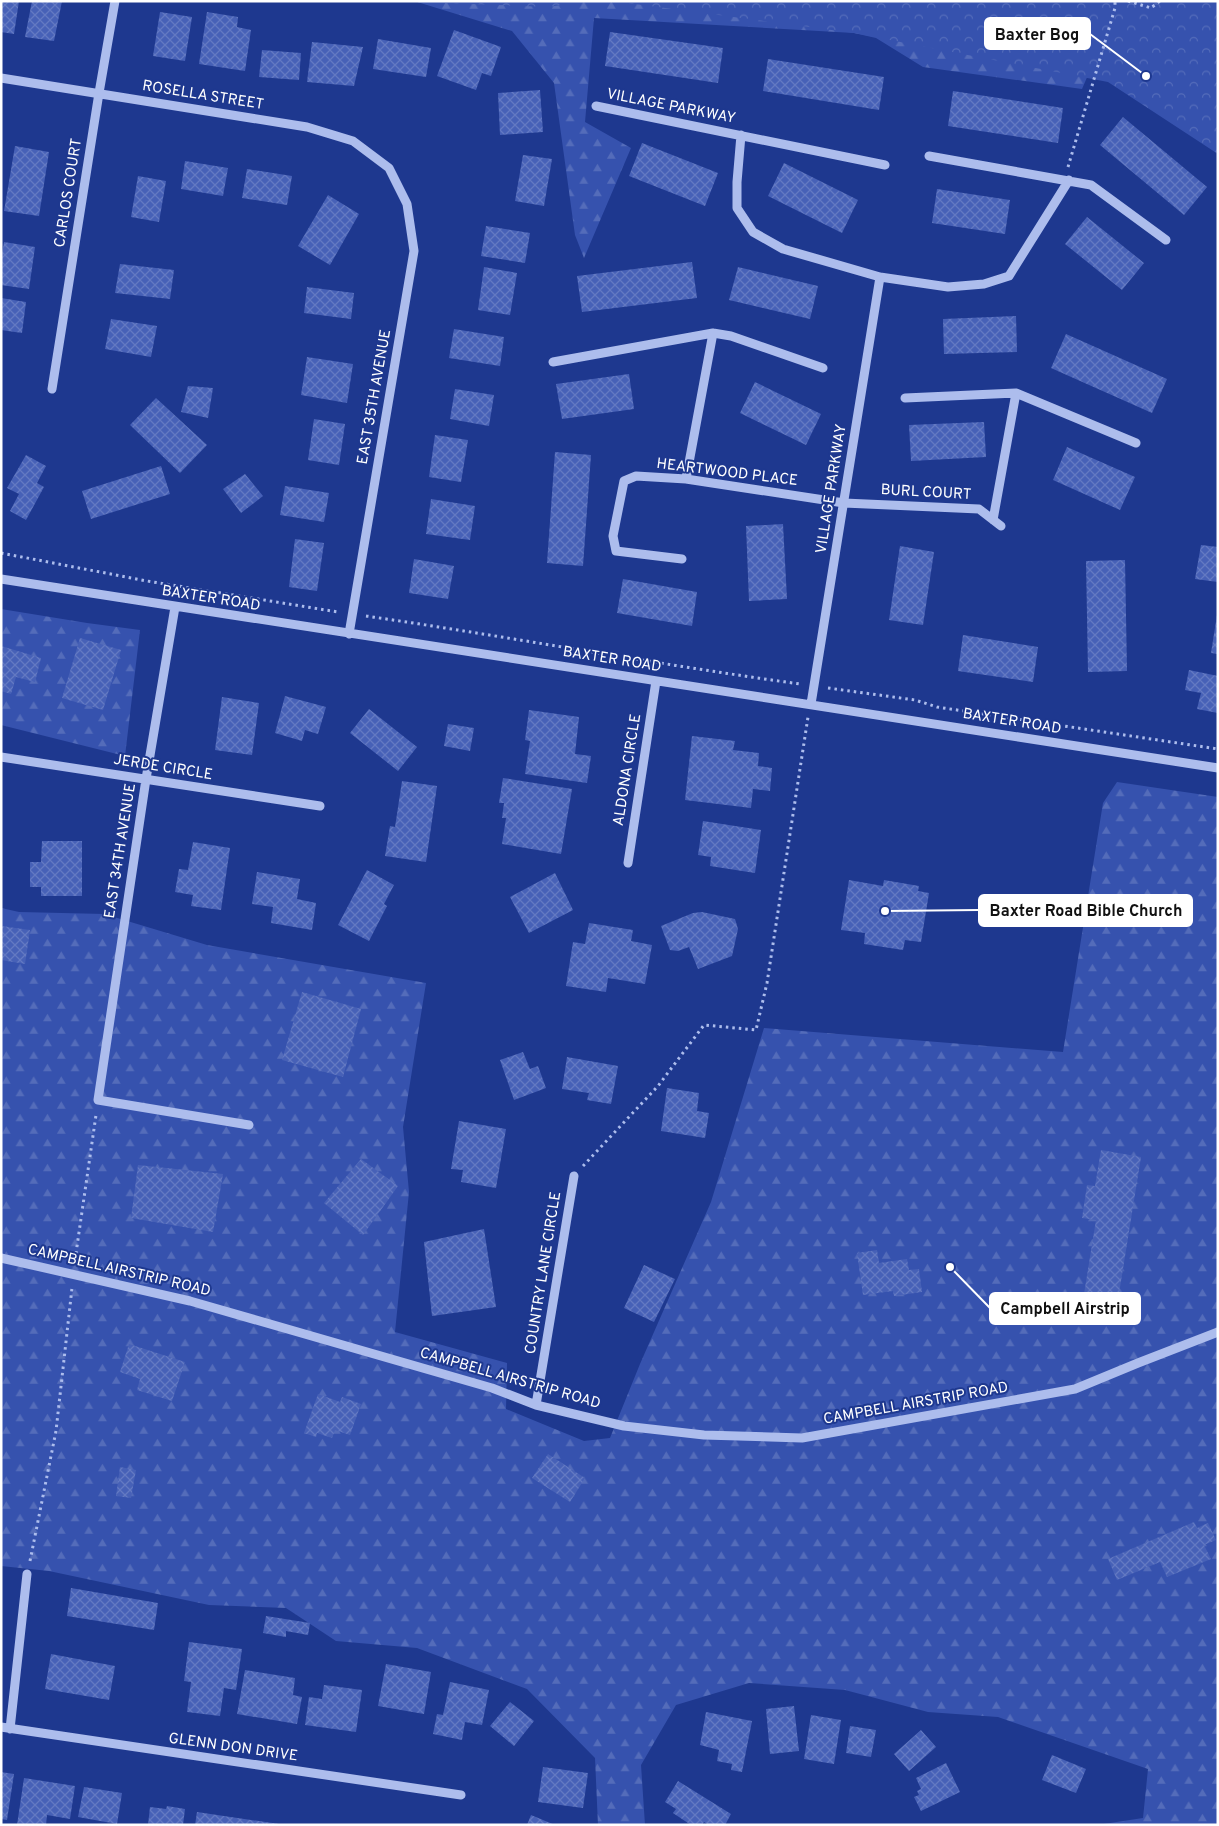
<svg xmlns="http://www.w3.org/2000/svg" width="1219" height="1826" viewBox="0 0 1219 1826" font-family="Overpass,sans-serif">
<style>
.forest{fill:url(#forest-firs)}
.park{fill:url(#park-crowns)}
.building{fill:url(#building-cross-hatch)}
.lines{fill:none;stroke-linecap:round;stroke-linejoin:round}
.path{stroke:#adbded;stroke-width:3;stroke-dasharray:2.5 4;stroke-linecap:butt}
.minor{stroke:#adbded;stroke-width:9}
.labels{text-anchor:middle;dominant-baseline:central;stroke-width:4;stroke-linejoin:round;paint-order:stroke}
.street-label{font-size:15px;fill:#fff;stroke:#1e388f}
.leader{fill:none;stroke:#fff;stroke-width:2}
.callout-dot{fill:#fff;stroke:#1e388f;stroke-width:2}
.callout{fill:#fff;stroke:#fff;stroke-width:2}
.callout-label{font-size:16px;text-anchor:middle;font-weight:bold;fill:#111}
</style>
<defs>
<pattern id="forest-firs" width="22" height="20" patternUnits="userSpaceOnUse" patternTransform="scale(1.25)"><rect width="22" height="20" fill="#3652ae"/><path d="M5 1l3.5 6h-7zM16 11l3.5 6h-7z" fill="#546cba"/></pattern>
<pattern id="park-crowns" width="20" height="18" patternUnits="userSpaceOnUse" patternTransform="scale(1.25)"><rect width="20" height="18" fill="#3652ae"/><path d="M2 6a3 3 0 1 1 6 0M12 15a3 3 0 1 1 6 0" fill="none" stroke="#546cba"/></pattern>
<pattern id="building-cross-hatch" width="8" height="8" patternUnits="userSpaceOnUse" patternTransform="scale(1.25)"><rect width="8" height="8" fill="#4761b7"/><path d="M0 0l8 8M0 8l8-8" fill="none" stroke="#6379c2"/></pattern>
</defs>
<rect width="100%" height="100%" fill="#1e388f"/>
<!-- forest -->
<path class="forest" d="M 414,1 L 1087,1 L 1091,68 L 1082,89 L 923,67 L 876,38 L 854,33 L 594,18 L 585,122 L 631,148 L 584,258 L 575,235 L 554,83 L 512,31 Z
M 1,609 L 87,623 L 140,630 L 125,756 L 1,725 Z
M 1117,782 L 1218,797 L 1218,1825 L 1097,1825 L 1143,1818 L 1148,1769 L 998,1717 L 928,1712 L 845,1690 L 749,1683 L 676,1705 L 641,1765 L 645,1825 L 598,1825 L 595,1758 L 527,1689 L 417,1648 L 336,1641 L 286,1608 L 209,1605 L 49,1571 L 1,1566 L 1,908 L 19,912 L 104,914 L 207,945 L 426,983 L 403,1127 L 409,1192 L 395,1332 L 507,1363 L 506,1409 L 584,1441 L 610,1438 L 640,1364 L 711,1202 L 764,1028 L 1063,1052 L 1103,803 Z"/>
<!-- park -->
<path class="park" d="M 393,1 L 587,1 L 548,7 Z
M 612,1 L 1218,1 L 1218,154 L 1108,82 L 854,33 Z"/>
<!-- building -->
<path class="building" d="M 1,1 L 19,1 L 14,34 L 1,32 Z
M 32,1 L 62,1 L 54,41 L 25,37 Z
M 160,12 L 192,17 L 185,61 L 153,56 Z
M 207,12 L 238,17 L 237,27 L 251,30 L 245,71 L 199,64 Z
M 454,30 L 501,47 L 491,76 L 482,73 L 476,90 L 437,76 Z
M 610,32 L 723,48 L 718,83 L 605,66 Z
M 378,39 L 431,48 L 426,77 L 373,69 Z
M 312,42 L 363,47 L 354,86 L 307,82 Z
M 262,50 L 301,53 L 299,80 L 259,77 Z
M 768,59 L 884,77 L 879,110 L 763,91 Z
M 540,90 L 543,132 L 500,135 L 498,93 Z
M 953,91 L 1063,108 L 1058,143 L 948,126 Z
M 1123,117 L 1207,187 L 1184,215 L 1100,145 Z
M 642,143 L 718,173 L 705,206 L 629,176 Z
M 15,146 L 49,152 L 39,216 L 4,211 Z
M 523,155 L 552,159 L 544,206 L 515,201 Z
M 185,161 L 228,168 L 223,196 L 181,189 Z
M 784,163 L 858,200 L 842,233 L 768,196 Z
M 247,169 L 292,176 L 287,205 L 242,198 Z
M 138,176 L 166,181 L 159,222 L 131,217 Z
M 937,189 L 1010,200 L 1005,234 L 932,223 Z
M 328,195 L 359,214 L 330,265 L 298,246 Z
M 1087,217 L 1144,263 L 1122,290 L 1065,244 Z
M 486,226 L 530,233 L 525,263 L 481,256 Z
M 4,242 L 35,247 L 29,289 L 1,285 L 1,260 Z
M 692,262 L 697,298 L 582,312 L 577,276 Z
M 120,264 L 174,270 L 170,299 L 115,293 Z
M 484,267 L 517,273 L 510,315 L 478,310 Z
M 738,267 L 818,286 L 810,319 L 729,300 Z
M 307,287 L 354,293 L 351,319 L 304,313 Z
M 1,298 L 26,302 L 22,333 L 1,330 Z
M 1016,316 L 1017,352 L 944,354 L 943,319 Z
M 111,319 L 157,326 L 151,357 L 105,349 Z
M 454,329 L 504,337 L 500,366 L 449,358 Z
M 1066,334 L 1167,379 L 1152,413 L 1051,368 Z
M 307,357 L 353,364 L 347,403 L 301,395 Z
M 629,374 L 634,409 L 562,419 L 556,384 Z
M 755,382 L 821,414 L 806,445 L 740,413 Z
M 188,386 L 213,388 L 208,418 L 181,412 Z
M 455,389 L 494,395 L 489,426 L 450,419 Z
M 156,398 L 207,445 L 180,473 L 130,425 Z
M 314,419 L 345,424 L 339,465 L 308,460 Z
M 984,422 L 986,457 L 911,461 L 909,425 Z
M 435,435 L 468,440 L 461,482 L 429,477 Z
M 1067,447 L 1135,477 L 1120,510 L 1053,480 Z
M 555,452 L 591,455 L 583,566 L 547,563 Z
M 26,455 L 46,466 L 37,483 L 44,487 L 26,520 L 10,511 L 19,494 L 7,488 Z
M 161,466 L 170,494 L 91,519 L 82,491 Z
M 245,474 L 263,496 L 241,513 L 223,489 Z
M 285,486 L 329,493 L 324,522 L 280,515 Z
M 431,499 L 475,506 L 470,540 L 426,534 Z
M 783,524 L 787,599 L 749,601 L 746,526 Z
M 295,539 L 324,543 L 317,591 L 289,587 Z
M 1201,545 L 1218,547 L 1218,582 L 1195,579 Z
M 900,546 L 934,552 L 923,625 L 889,620 Z
M 414,559 L 454,566 L 448,599 L 409,593 Z
M 1125,560 L 1127,671 L 1088,672 L 1086,561 Z
M 623,579 L 697,592 L 692,626 L 617,613 Z
M 1217,615 L 1218,616 L 1218,654 L 1211,653 Z
M 963,635 L 1038,647 L 1033,682 L 958,671 Z
M 80,638 L 121,650 L 103,710 L 62,698 Z
M 1,646 L 41,658 L 35,682 L 16,677 L 11,694 L 1,691 Z
M 1189,670 L 1218,676 L 1218,713 L 1197,709 L 1201,693 L 1185,690 Z
M 285,696 L 326,707 L 318,734 L 305,730 L 302,741 L 275,733 Z
M 222,697 L 259,703 L 252,755 L 215,750 Z
M 369,709 L 417,747 L 398,771 L 350,733 Z
M 529,710 L 579,717 L 575,754 L 591,756 L 587,783 L 525,774 L 530,741 L 525,740 Z
M 448,724 L 474,728 L 470,751 L 444,746 Z
M 692,736 L 735,741 L 733,750 L 759,753 L 758,766 L 772,768 L 770,791 L 753,789 L 751,808 L 685,800 Z
M 503,778 L 572,789 L 561,854 L 502,844 L 506,818 L 502,818 L 504,803 L 499,803 Z
M 402,781 L 437,786 L 426,862 L 385,856 L 390,826 L 395,827 Z
M 703,821 L 761,830 L 755,873 L 710,866 L 711,857 L 698,855 Z
M 42,841 L 82,841 L 82,896 L 41,896 L 41,887 L 30,887 L 30,862 L 41,862 Z
M 193,842 L 230,848 L 221,910 L 191,906 L 193,895 L 175,892 L 179,869 L 188,870 Z
M 367,870 L 394,885 L 384,904 L 387,906 L 369,941 L 338,925 Z
M 257,872 L 300,879 L 297,899 L 316,903 L 312,930 L 271,923 L 273,907 L 252,904 Z
M 555,873 L 573,910 L 529,933 L 510,897 Z
M 849,880 L 883,886 L 884,880 L 919,886 L 918,891 L 929,893 L 921,942 L 905,940 L 903,950 L 864,944 L 865,933 L 841,930 Z
M 702,912 L 735,919 L 738,929 L 732,956 L 698,969 L 689,947 L 678,951 L 670,950 L 661,926 L 693,913 Z
M 589,923 L 633,930 L 631,941 L 652,945 L 645,984 L 608,978 L 606,992 L 566,986 L 573,942 L 585,944 Z
M 1,926 L 30,930 L 25,964 L 1,960 Z
M 302,992 L 361,1009 L 343,1077 L 282,1060 Z
M 523,1052 L 530,1069 L 538,1066 L 546,1088 L 514,1100 L 500,1060 Z
M 567,1057 L 618,1066 L 611,1104 L 587,1100 L 589,1093 L 562,1089 Z
M 667,1088 L 699,1093 L 697,1111 L 709,1113 L 705,1138 L 661,1131 Z
M 459,1121 L 506,1129 L 496,1188 L 461,1182 L 463,1170 L 451,1169 Z
M 1101,1150 L 1141,1157 L 1117,1306 L 1083,1300 L 1096,1220 L 1082,1218 L 1087,1185 L 1095,1186 Z
M 361,1159 L 398,1186 L 363,1235 L 324,1203 Z
M 138,1165 L 223,1174 L 213,1232 L 131,1218 Z
M 484,1229 L 496,1307 L 432,1316 L 424,1242 Z
M 877,1250 L 879,1263 L 907,1259 L 909,1270 L 919,1269 L 922,1292 L 894,1296 L 893,1291 L 863,1295 L 857,1253 Z
M 644,1265 L 675,1279 L 654,1322 L 624,1308 Z
M 129,1344 L 185,1362 L 172,1401 L 137,1390 L 140,1379 L 120,1372 Z
M 318,1394 L 340,1402 L 342,1397 L 361,1404 L 350,1435 L 335,1430 L 332,1438 L 317,1433 L 316,1437 L 304,1433 Z
M 548,1454 L 585,1478 L 570,1502 L 532,1478 Z
M 120,1467 L 136,1470 L 131,1498 L 116,1496 Z
M 1194,1522 L 1197,1528 L 1208,1523 L 1216,1540 L 1204,1545 L 1211,1559 L 1167,1577 L 1160,1562 L 1117,1580 L 1108,1559 Z
M 71,1588 L 158,1603 L 154,1630 L 67,1616 Z
M 266,1616 L 310,1623 L 308,1635 L 286,1631 L 286,1637 L 263,1633 Z
M 189,1642 L 242,1649 L 236,1690 L 224,1688 L 220,1716 L 187,1712 L 191,1682 L 184,1681 Z
M 51,1654 L 115,1666 L 109,1700 L 45,1689 Z
M 386,1664 L 431,1672 L 424,1714 L 378,1706 Z
M 245,1670 L 295,1678 L 293,1695 L 302,1697 L 297,1724 L 237,1714 Z
M 450,1682 L 489,1690 L 482,1725 L 465,1722 L 462,1740 L 433,1734 L 437,1714 L 443,1715 Z
M 324,1685 L 362,1690 L 356,1732 L 305,1725 L 309,1697 L 322,1699 Z
M 510,1702 L 534,1721 L 514,1746 L 490,1726 Z
M 794,1706 L 799,1751 L 770,1754 L 766,1709 Z
M 706,1712 L 752,1721 L 742,1772 L 731,1770 L 732,1764 L 717,1761 L 719,1750 L 700,1745 Z
M 811,1715 L 841,1720 L 834,1764 L 804,1759 Z
M 850,1726 L 876,1730 L 871,1757 L 846,1753 Z
M 921,1730 L 936,1747 L 909,1771 L 894,1754 Z
M 1052,1755 L 1086,1769 L 1076,1793 L 1042,1780 Z
M 946,1763 L 960,1792 L 921,1811 L 914,1797 L 919,1795 L 917,1791 L 921,1789 L 916,1778 Z
M 543,1767 L 588,1773 L 583,1808 L 538,1802 Z
M 1,1772 L 14,1774 L 7,1820 L 1,1819 Z
M 24,1778 L 75,1786 L 70,1819 L 47,1815 L 46,1825 L 17,1825 Z
M 678,1781 L 731,1814 L 725,1825 L 709,1825 L 704,1822 L 702,1825 L 691,1825 L 673,1813 L 676,1809 L 665,1802 Z
M 84,1787 L 122,1793 L 117,1824 L 78,1817 Z
M 167,1806 L 185,1809 L 183,1825 L 148,1825 L 150,1807 L 166,1809 Z
M 197,1812 L 279,1824 L 279,1825 L 195,1825 Z
M 531,1815 L 555,1825 L 527,1825 Z"/>
<g class="lines">
<!-- path -->
<path class="path" d="M 1128,1 L 1151,8 L 1160,1
M 1068,167 L 1115,8 L 1115,1
M 1,553 L 147,581 L 338,612
M 366,616 C 511,637 655,664 800,684
M 828,688 L 915,700 L 937,707 L 1218,749
M 583,1166 L 658,1086 L 704,1025 L 756,1030 L 767,983 L 808,717
M 75,1260 L 96,1115
M 30,1561 L 56,1431 L 72,1288"/>
<!-- minor -->
<path class="minor" d="M 1,78 L 307,127 L 353,141 L 389,168 L 407,204 L 414,251 L 349,634
M 596,106 L 885,165
M 741,135 L 737,182 L 737,208 L 753,232 L 783,249 L 880,277 L 948,287 L 984,284 L 1009,276 L 1069,180
M 929,156 L 1091,185 L 1166,240
M 553,362 L 713,333 L 731,336 L 823,368
M 52,389 L 99,93 L 115,1
M 905,398 L 1016,393 L 1136,443
M 686,479 L 713,333
M 993,520 L 1016,393
M 682,559 L 616,551 L 613,536 L 624,481 L 636,476 L 686,479 L 844,503 L 979,509 L 1001,526
M 1,579 L 1218,768
M 175,607 L 146,779 L 98,1100 L 249,1125
M 811,704 L 880,277
M 1,757 L 320,806
M 628,863 L 656,681
M 1,1258 L 190,1301 L 492,1388 L 536,1405 L 624,1426 L 704,1435 L 802,1438 L 1075,1389 L 1138,1363 L 1218,1332
M 536,1405 L 574,1176
M 1,1727 L 461,1795
M 10,1729 L 27,1574"/>
</g>
<g class="labels">
<!-- street labels -->
<g class="street-label">
<text transform="translate(203 96) rotate(9)">ROSELLA STREET</text>
<text transform="translate(671 107) rotate(11)">VILLAGE PARKWAY</text>
<text transform="translate(69 193) rotate(-81)">CARLOS COURT</text>
<text transform="translate(375 397) rotate(-80)">EAST 35TH AVENUE</text>
<text transform="translate(727 473) rotate(7)">HEARTWOOD PLACE</text>
<text transform="translate(832 489) rotate(-81)">VILLAGE PARKWAY</text>
<text transform="translate(926 493) rotate(3)">BURL COURT</text>
<text transform="translate(211 599) rotate(9)">BAXTER ROAD</text>
<text transform="translate(612 660) rotate(9)">BAXTER ROAD</text>
<text transform="translate(1012 722) rotate(9)">BAXTER ROAD</text>
<text transform="translate(163 768) rotate(9)">JERDE CIRCLE</text>
<text transform="translate(628 770) rotate(-81)">ALDONA CIRCLE</text>
<text transform="translate(121 851) rotate(-81)">EAST 34TH AVENUE</text>
<text transform="translate(119 1271) rotate(13)">CAMPBELL AIRSTRIP ROAD</text>
<text transform="translate(544 1273) rotate(-81)">COUNTRY LANE CIRCLE</text>
<text transform="translate(510 1379) rotate(16)">CAMPBELL AIRSTRIP ROAD</text>
<text transform="translate(916 1404) rotate(-10)">CAMPBELL AIRSTRIP ROAD</text>
<text transform="translate(233 1748) rotate(8)">GLENN DON DRIVE</text>
</g>
</g>
<!-- callouts -->
<path class="leader" d="M1146 76L1090 34M885 911L979 910M950 1267L990 1308"/>
<g class="callout-dot">
<circle cx="1146" cy="76" r="5"/>
<circle cx="885" cy="911" r="5"/>
<circle cx="950" cy="1267" r="5"/>
</g>
<g class="callout">
<rect x="985" y="18" width="105" height="31" rx="5"/>
<rect x="979" y="895" width="213" height="31" rx="5"/>
<rect x="990" y="1293" width="150" height="31" rx="5"/>
</g>
<g class="callout-label">
<text x="1037" y="40">Baxter Bog</text>
<text x="1086" y="916">Baxter Road Bible Church</text>
<text x="1065" y="1314">Campbell Airstrip</text>
</g>
<!-- border -->
<rect width="1219" height="1826" fill="none" stroke="#ffffff" stroke-width="5"/>
</svg>
